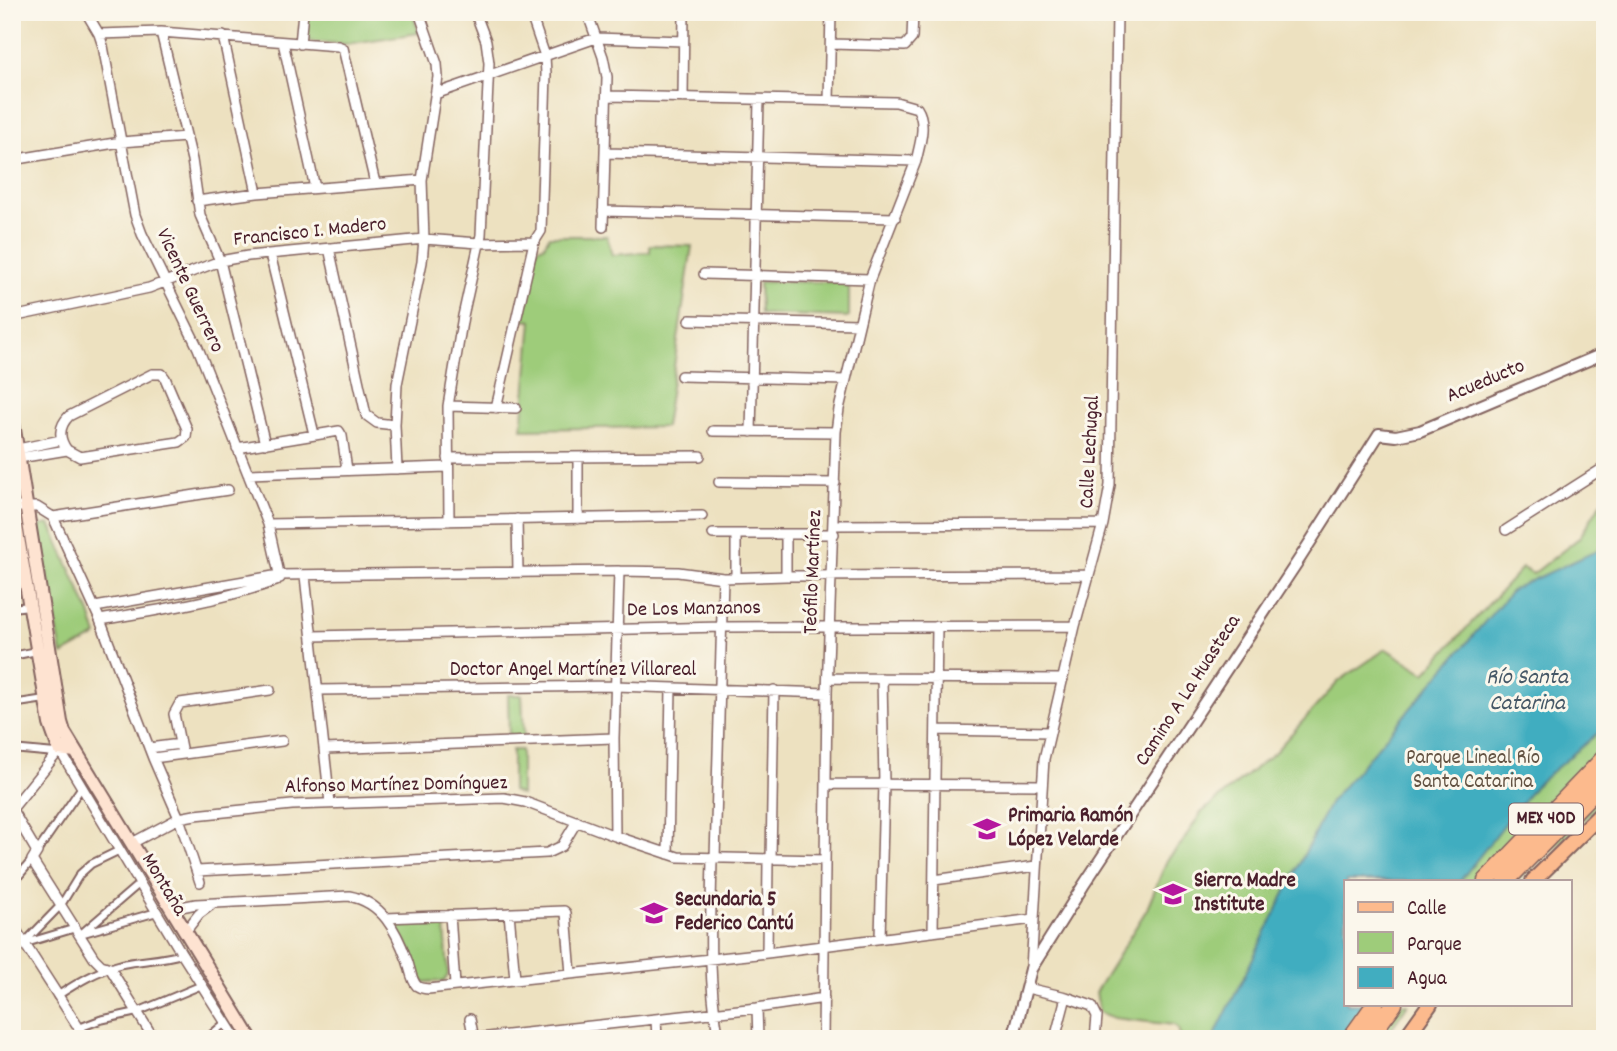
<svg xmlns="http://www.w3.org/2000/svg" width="1617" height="1051" viewBox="0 0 1617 1051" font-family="Dekko,sans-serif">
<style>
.green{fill:#9ecc7a;stroke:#747652;stroke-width:2}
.water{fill:#41adc0;stroke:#466676;stroke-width:2}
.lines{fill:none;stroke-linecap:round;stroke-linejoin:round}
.pedestrian-casing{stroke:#83635f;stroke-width:10}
.minor-casing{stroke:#83635f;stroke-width:12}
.tertiary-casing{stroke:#83635f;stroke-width:14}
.secondary-casing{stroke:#83635f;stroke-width:16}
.primary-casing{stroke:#83635f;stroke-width:18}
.motorway-casing{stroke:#83635f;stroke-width:19}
.pedestrian{stroke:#fff;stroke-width:6}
.minor{stroke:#fff;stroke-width:9}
.tertiary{stroke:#fff;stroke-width:10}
.secondary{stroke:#fee3d1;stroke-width:12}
.primary{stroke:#fcba8d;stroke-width:14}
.motorway{stroke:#fcba8d;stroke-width:16}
.labels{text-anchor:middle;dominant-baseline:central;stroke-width:6;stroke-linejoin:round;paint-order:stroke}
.shield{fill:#fbf7ec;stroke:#7f6065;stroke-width:2}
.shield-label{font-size:19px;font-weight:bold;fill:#4a1f2b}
.street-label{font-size:21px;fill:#4a1f2b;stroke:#fbf7ec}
.park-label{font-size:21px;fill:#635343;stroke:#fbf7ec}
.poi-label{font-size:21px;font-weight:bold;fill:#4a1f2b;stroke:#fbf7ec;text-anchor:start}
.water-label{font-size:23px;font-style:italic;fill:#465867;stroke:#fbf7ec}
</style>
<rect width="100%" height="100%" fill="#fbf7ec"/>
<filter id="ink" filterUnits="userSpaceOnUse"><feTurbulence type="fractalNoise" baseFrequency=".0143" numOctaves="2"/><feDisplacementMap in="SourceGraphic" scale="14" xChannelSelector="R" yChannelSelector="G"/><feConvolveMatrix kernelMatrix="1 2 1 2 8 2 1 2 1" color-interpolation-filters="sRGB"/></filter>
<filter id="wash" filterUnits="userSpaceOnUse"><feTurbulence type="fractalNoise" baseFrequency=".00686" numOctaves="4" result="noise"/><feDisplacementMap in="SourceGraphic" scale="28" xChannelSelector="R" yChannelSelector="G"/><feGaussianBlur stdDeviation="1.57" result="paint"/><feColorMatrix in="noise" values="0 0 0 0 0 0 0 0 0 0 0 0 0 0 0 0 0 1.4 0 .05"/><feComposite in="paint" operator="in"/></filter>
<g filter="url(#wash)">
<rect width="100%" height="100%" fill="#ede1c0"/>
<!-- green -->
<path class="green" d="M 308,12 L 412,12 L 419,33 L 346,44 L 305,41 Z
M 549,236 L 607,236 L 612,255 L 650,252 L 650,245 L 692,246 L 665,427 L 522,429 L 532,321 L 522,320 L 537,248 L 544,246 Z
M 759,282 L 849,282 L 849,317 L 760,314 Z
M 1605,501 L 1605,797 L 1588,816 L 1518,881 L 1346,881 L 1346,1004 L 1408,1004 L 1384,1039 L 1181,1039 L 1178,1028 L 1174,1025 L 1114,1018 L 1099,1012 L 1096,991 L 1147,909 L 1167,860 L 1182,843 L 1201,813 L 1275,752 L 1339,681 L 1386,649 L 1425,673 L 1522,568 L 1533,574 L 1579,538 L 1601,503 Z
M 50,524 L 90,613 L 97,636 L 62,655 L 38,526 Z
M 508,695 L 522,695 L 524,737 L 509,737 Z
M 512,750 L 521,750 L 521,795 L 512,791 Z
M 442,921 L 445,925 L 448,975 L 444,981 L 424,982 L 420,980 L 411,950 L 396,927 L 399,923 Z"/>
<!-- water -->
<path class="water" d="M 1605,547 L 1605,727 L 1535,786 L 1460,881 L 1346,881 L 1346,1004 L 1371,1004 L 1346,1039 L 1213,1039 L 1330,802 L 1513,589 Z"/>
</g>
<g filter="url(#ink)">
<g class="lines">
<!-- pedestrian casing -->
<g class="pedestrian-casing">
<path id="pedestrian" d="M 12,608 L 29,606
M 12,656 L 37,651
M 12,704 L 45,699
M 12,749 L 55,753
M 37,852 L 81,788
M 12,884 L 32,860
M 82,933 L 140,883
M 80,934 L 157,912
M 24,943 L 61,905 L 80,874 L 91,864 L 120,850
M 26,943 L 76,928
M 57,996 C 77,983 98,970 122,964 C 142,960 162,960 182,954
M 79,1028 L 100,1020 L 137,1012 L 202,985
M 206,1039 L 225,1023"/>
</g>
<!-- minor casing -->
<g class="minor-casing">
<path id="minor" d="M 86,12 L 99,34 L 103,46 L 135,215 L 142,234 L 198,348 L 248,474 L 268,524 L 280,578
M 587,12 L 603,57 L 607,77 L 603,227
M 161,32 L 192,160 L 200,215 L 220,261 L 265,444
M 99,34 L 161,32 L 338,46 L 343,48 L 375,183
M 223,36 L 257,193
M 283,42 L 315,188
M 300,44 L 303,12
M 831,44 L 905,46 L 912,38 L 913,12
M 438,93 L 596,38 L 683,41
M 608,96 L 896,102 L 917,108 C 927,123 920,144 916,161 L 870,279 L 839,409 L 836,432 L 827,693 L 823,1039
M 683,98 L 684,12
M 829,101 L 831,12
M 606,153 L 916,161
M 12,160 L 121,142 L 186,137
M 197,201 L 257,193 L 422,180
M 603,211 L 895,218
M 329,248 L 366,415 L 377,423 L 395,425
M 270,254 L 314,434
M 704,274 L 870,279
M 12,317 L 149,288 L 220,261 L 248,256 L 424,239 L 479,243 L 534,242
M 690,320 L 858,324
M 152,374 L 162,374 L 165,378 L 187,429 L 186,437 L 179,442 L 80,457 L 67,450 C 58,438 59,426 69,416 Z
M 681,376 L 846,380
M 448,406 L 516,408
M 496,408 L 534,242 L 541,231 L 546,74 L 545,56 L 530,12
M 713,431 L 836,432
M 751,432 L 759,100
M 237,448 L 339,431 L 342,436 L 347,470
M 18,449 L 61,440
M 19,458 L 67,450
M 448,458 L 700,456
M 397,469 L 395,425 L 397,384 L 422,262 L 424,239 L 422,180 L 438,77 L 437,64 L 419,12
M 248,474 L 447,467
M 719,482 L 835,483
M 13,507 L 37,507 L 53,517 L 100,620 L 153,758 L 179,818 L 200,882
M 53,517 L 228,490
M 517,519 L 518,572
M 578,519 L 578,457
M 449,521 L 448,406 L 463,316 L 481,235 L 489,63 L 486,41 L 475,12
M 268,524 L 702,516
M 834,525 L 1103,524
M 1506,530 L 1605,467
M 713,534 L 834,534
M 786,534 L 786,576
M 305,576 L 330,803
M 736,577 L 736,534
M 95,607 L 279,575 L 619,571 L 678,572 L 723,578 L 786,576 L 1089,575
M 100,620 C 160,610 218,601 276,581
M 313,636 L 723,627 L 1075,626
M 828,678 L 1063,679
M 319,690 L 615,686 L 827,693
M 937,730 L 1050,732
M 149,748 L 180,744
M 59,749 L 182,954 L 236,1039
M 325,749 L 614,738
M 182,753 L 174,714 L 180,703 L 270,690
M 153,758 L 282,741
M 828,784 L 1042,785
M 12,809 L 62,747
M 12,810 L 37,852 L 32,860 L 94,958 L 101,965 L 110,968 L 154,1039
M 615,836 L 614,738 L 619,571
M 132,843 L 179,818 L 195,815 L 292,805 L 504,798 L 525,802 L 615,836 L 678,857 L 825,860
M 668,854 L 671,688
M 712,858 C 711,918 707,979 719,1039
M 715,858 L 723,578
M 771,858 L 774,690
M 197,871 L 547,853 L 562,846 L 577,821
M 934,880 L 1036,866
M 171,909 L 196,904 L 349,896 C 382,902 396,930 407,960 C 410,967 411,980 417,986 C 421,989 424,988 428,989 L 767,953 L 1034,919
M 509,913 L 515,979
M 450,915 L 455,985
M 386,918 L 564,911 L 566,913 L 571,974
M 12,924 L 86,1039
M 185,932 L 199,914 L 211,905
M 933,932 L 937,626
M 880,938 L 884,784 L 882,678
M 767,953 L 768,859
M 1031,968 L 1044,759 L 1075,626 L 1103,524 L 1110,485 L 1117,12
M 1027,988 L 1066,997 L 1092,1006 L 1097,1016 L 1095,1039
M 757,1008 L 758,1039
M 470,1019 L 474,1039
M 656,1019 L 657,1039
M 470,1039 L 757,1008 L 824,998
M 1055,1039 L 1066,997"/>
</g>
<!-- tertiary casing -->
<g class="tertiary-casing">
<path id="tertiary" d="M 1013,1039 L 1031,969 L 1083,886 L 1300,558 L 1379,434 L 1396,436 L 1420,431 L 1605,353"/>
</g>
<!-- secondary casing -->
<g class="secondary-casing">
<path id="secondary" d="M 12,417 L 61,722 L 64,732 L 251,1039
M 12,503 L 50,724 L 59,749 L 75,751"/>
</g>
<!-- primary casing -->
<g class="primary-casing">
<path id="primary" d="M 1533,881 L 1605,810
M 1405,1039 L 1430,1004"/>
</g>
<!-- motorway casing -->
<g class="motorway-casing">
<path id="motorway" d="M 1486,881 L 1605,757
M 1506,881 L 1605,780
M 1350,1039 L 1375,1004
M 1368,1039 L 1394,1004"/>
</g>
<!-- pedestrian -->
<use href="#pedestrian" class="pedestrian"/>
<!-- minor -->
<use href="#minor" class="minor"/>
<!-- tertiary -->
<use href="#tertiary" class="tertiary"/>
<!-- secondary -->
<use href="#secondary" class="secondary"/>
<!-- primary -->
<use href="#primary" class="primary"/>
<!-- motorway -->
<use href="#motorway" class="motorway"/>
</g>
</g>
<!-- icons -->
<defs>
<g id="school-bare" transform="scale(2.1)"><path d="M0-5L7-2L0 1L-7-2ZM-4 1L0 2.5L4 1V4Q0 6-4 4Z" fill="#b5179e" stroke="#fbf7ec" stroke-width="2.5" paint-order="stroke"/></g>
</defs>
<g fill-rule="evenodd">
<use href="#school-bare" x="987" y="829"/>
<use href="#school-bare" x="1173" y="894"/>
<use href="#school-bare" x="654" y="913"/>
</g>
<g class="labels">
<!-- shield labels -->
<rect class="shield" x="1509" y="803.5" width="74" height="31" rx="5"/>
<g class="shield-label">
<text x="1546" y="819">MEX 40D</text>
</g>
<!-- street labels -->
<g class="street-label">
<text transform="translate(310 233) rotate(-6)">Francisco I. Madero</text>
<text transform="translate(189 291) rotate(65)">Vicente Guerrero</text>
<text transform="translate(1486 382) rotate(-23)">Acueducto</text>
<text transform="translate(1091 452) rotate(-87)">Calle Lechugal</text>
<text transform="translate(814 572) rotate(-88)">Teófilo Martínez</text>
<text transform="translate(694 610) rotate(-1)">De Los Manzanos</text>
<text x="573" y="671">Doctor Angel Martínez Villareal</text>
<text transform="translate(1189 691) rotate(-57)">Camino A La Huasteca</text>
<text transform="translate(396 786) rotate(-1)">Alfonso Martínez Domínguez</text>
<text transform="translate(163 885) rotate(59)">Montaña</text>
</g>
<!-- park labels -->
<g class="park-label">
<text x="1473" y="759">Parque Lineal Río<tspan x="1473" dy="24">Santa Catarina</tspan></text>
</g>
<!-- poi labels -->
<g class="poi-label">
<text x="1008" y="817">Primaria Ramón<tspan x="1008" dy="24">López Velarde</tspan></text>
<text x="1194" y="882">Sierra Madre<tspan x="1194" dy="24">Institute</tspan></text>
<text x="675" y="901">Secundaria 5<tspan x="675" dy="24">Federico Cantú</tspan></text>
</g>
<!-- water labels -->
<g class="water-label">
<text x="1527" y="678">Río Santa<tspan x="1527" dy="26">Catarina</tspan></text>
</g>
</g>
<!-- margin -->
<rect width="1617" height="1051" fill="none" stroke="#fbf7ec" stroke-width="42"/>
<!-- legend -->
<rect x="1344" y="880" width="228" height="126" fill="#fbf7ec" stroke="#b4a19f" stroke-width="2"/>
<rect x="1358" y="902" width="35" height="10" fill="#fcba8d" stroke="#b4a19f" stroke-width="2"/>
<text x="1407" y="914" font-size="21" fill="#4a1f2b">Calle</text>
<rect x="1358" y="932" width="35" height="21" fill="#9ecc7a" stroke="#b4a19f" stroke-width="2"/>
<text x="1407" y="950" font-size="21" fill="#4a1f2b">Parque</text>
<rect x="1358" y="967" width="35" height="21" fill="#41adc0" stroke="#b4a19f" stroke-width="2"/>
<text x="1407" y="984" font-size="21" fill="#4a1f2b">Agua</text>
</svg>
